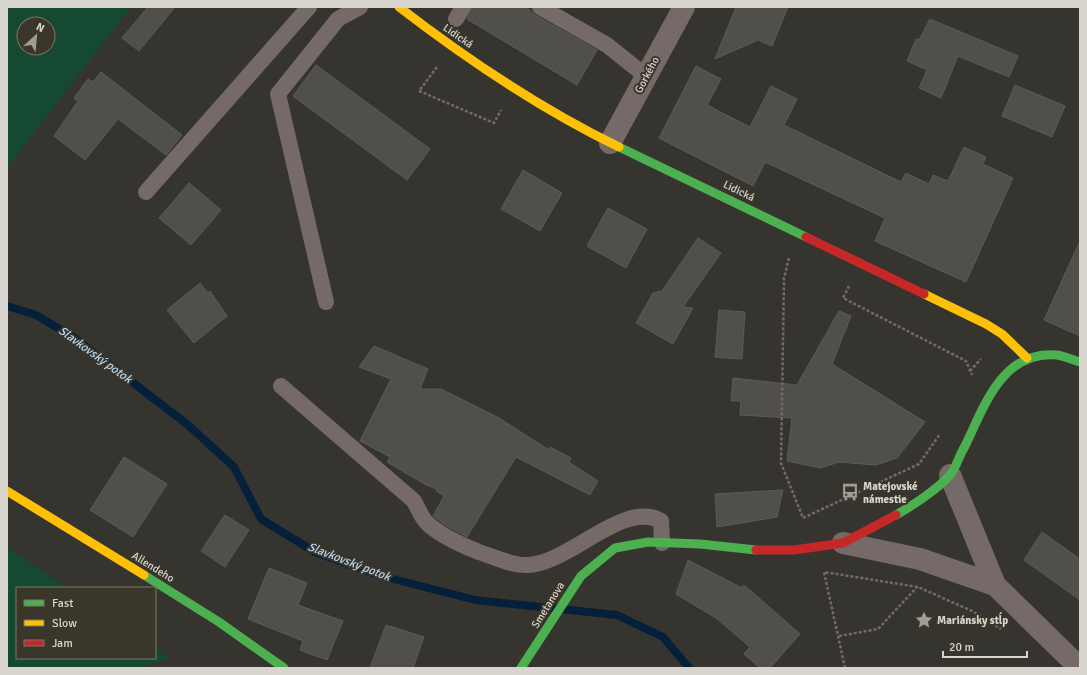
<svg xmlns="http://www.w3.org/2000/svg" width="1087" height="675" viewBox="0 0 1087 675" font-family="Signika,sans-serif">
<style>
.green{fill:#154932;fill-rule:evenodd}
.lines{fill:none;stroke-linecap:round;stroke-linejoin:round}
.stream{stroke:#05203b;stroke-width:8}
.building{fill:#504f4a;stroke:#5d5b55}
.path{stroke:#736b69;stroke-width:2.5;stroke-dasharray:3 2;stroke-linecap:butt}
.lane{stroke:#766a68;stroke-width:16}
.street{stroke:#766a68;stroke-width:22}
.fast{stroke:#4caf50;stroke-width:9}
.slow{stroke:#ffc107;stroke-width:9}
.jam{stroke:#c62828;stroke-width:9}
.labels{text-anchor:middle;dominant-baseline:central;stroke-width:4;stroke-linejoin:round;paint-order:stroke}
.street-label{font-size:11px;fill:#d7d5cd;stroke:#3a362a}
.poi-label{font-size:11px;font-weight:bold;fill:#d7d5cd;stroke:#3a362a;text-anchor:start}
.water-label{font-size:12px;font-style:italic;fill:#b4d5f6;stroke:#3a362a}
</style>
<rect width="100%" height="100%" fill="#36342e"/>
<!-- green -->
<path class="green" d="M 7,7 L 131,7 L 7,168 ZM 24,24 L 48,24 L 48,48 L 24,48 Z
M 7,547 L 67,588 L 17,588 L 17,658 L 155,658 L 155,648 L 170,659 L 138,668 L 7,668 Z"/>
<g class="lines">
<!-- stream -->
<path class="stream" d="M 7,306 L 36,315 L 73,337 L 187,424 L 234,467 L 261,519 L 315,552 L 378,575 L 475,600 L 617,615 L 663,637 L 689,668"/>
</g>
<!-- building -->
<path class="building" d="M 148,7 L 175,7 L 139,51 L 122,38 Z
M 472,7 L 526,7 L 535,15 L 597,50 L 577,85 L 467,19 Z
M 736,7 L 788,7 L 772,46 L 758,40 L 715,59 Z
M 930,19 L 1018,56 L 1009,77 L 958,56 L 941,98 L 919,88 L 927,70 L 907,61 L 916,39 L 919,40 Z
M 316,65 L 430,149 L 407,180 L 293,96 Z
M 696,66 L 721,79 L 707,105 L 750,127 L 771,86 L 797,99 L 784,125 L 901,182 L 906,173 L 929,184 L 933,175 L 948,181 L 964,147 L 986,157 L 983,164 L 1013,178 L 966,282 L 875,241 L 885,218 L 765,162 L 753,186 L 659,138 Z
M 101,72 L 182,135 L 166,155 L 118,119 L 85,160 L 54,136 L 78,101 L 74,98 L 88,79 L 93,82 Z
M 1015,85 L 1065,106 L 1052,137 L 1002,116 Z
M 523,170 L 562,193 L 540,231 L 501,209 Z
M 189,183 L 221,210 L 191,245 L 159,218 Z
M 608,208 L 647,229 L 626,268 L 587,246 Z
M 698,238 L 721,253 L 683,307 L 693,308 L 673,344 L 636,323 L 653,293 L 662,291 Z
M 1080,241 L 1080,336 L 1044,320 Z
M 200,283 L 208,293 L 210,291 L 227,316 L 194,343 L 167,310 Z
M 719,310 L 745,312 L 742,359 L 715,357 Z
M 839,311 L 851,316 L 832,364 L 925,422 L 897,458 L 876,465 L 839,462 L 821,468 L 787,461 L 792,418 L 740,415 L 741,401 L 731,401 L 733,378 L 797,385 Z
M 374,346 L 428,369 L 420,389 L 441,389 L 499,418 L 549,450 L 550,447 L 571,458 L 569,462 L 598,481 L 590,495 L 516,457 L 467,537 L 445,525 L 433,516 L 444,496 L 436,491 L 437,489 L 426,485 L 387,462 L 390,457 L 360,441 L 391,379 L 359,367 Z
M 124,457 L 167,484 L 133,537 L 90,510 Z
M 783,490 L 777,517 L 717,527 L 715,494 Z
M 225,515 L 249,530 L 225,567 L 201,551 Z
M 1042,532 L 1080,559 L 1080,600 L 1024,560 Z
M 688,560 L 742,588 L 744,585 L 800,634 L 770,668 L 760,668 L 744,654 L 750,647 L 716,618 L 676,594 Z
M 269,568 L 307,583 L 298,605 L 343,621 L 327,660 L 300,650 L 303,641 L 248,619 Z
M 386,625 L 424,637 L 413,668 L 370,668 Z"/>
<g class="lines">
<!-- path -->
<path class="path" d="M 437,67 L 419,91 L 494,123 L 501,110
M 789,258 L 784,278 L 781,463 L 803,518 L 919,464 L 940,434
M 849,286 L 843,298 L 966,361 L 972,375
M 970,371 L 981,359
M 839,636 L 878,629 L 918,586
M 845,668 L 824,572 L 918,587 L 972,611 L 1001,629"/>
<!-- lane -->
<path class="lane" d="M 540,7 L 607,45 L 647,77
M 456,19 L 463,7
M 146,192 L 309,7
M 326,302 L 278,94 L 338,19 L 360,7
M 281,386 L 414,501 C 418,508 422,519 428,524 C 443,537 461,545 479,552 C 494,557 510,565 526,565 C 567,566 623,499 661,521 L 662,543"/>
<!-- street -->
<path class="street" d="M 610,143 L 684,7
M 950,475 L 995,585
M 843,543 L 920,559 L 995,585 L 1080,668"/>
<!-- fast -->
<path class="fast" d="M 619,147 L 806,237
M 896,515 C 912,506 938,489 950,475 C 956,468 959,456 964,448 C 984,408 1001,350 1057,355 C 1064,356 1073,360 1080,362
M 144,575 L 219,622 L 284,668
M 521,668 L 581,576 L 615,548 L 648,542 L 700,544 L 756,550"/>
<!-- slow -->
<path class="slow" d="M 399,7 C 468,60 540,109 619,147
M 924,294 L 986,324 L 1002,334 L 1027,358
M 7,491 L 144,575"/>
<!-- jam -->
<path class="jam" d="M 806,237 L 924,294
M 756,550 L 794,550 L 843,543 L 896,515"/>
</g>
<!-- icons -->
<defs>
<g id="bus-bare" transform="scale(1.38)"><path d="M-5-6H5V4H4V6H2V4H-2V6H-4V4H-5ZM-3.5-4V0h7V-4ZM-3.5 1.2v1.5H-2V1.2ZM2 1.2v1.5H3.5V1.2Z" fill="#9f9d95" stroke="#3a362a" stroke-width="2.5" paint-order="stroke"/></g>
<g id="sight-bare" transform="scale(1.38)"><path d="M0-6L1.8-2.2L6-1.7L2.9 1.2L3.7 5.4L0 3.3L-3.7 5.4L-2.9 1.2L-6-1.7L-1.8-2.2Z" fill="#9f9d95" stroke="#3a362a" stroke-width="2.5" paint-order="stroke"/></g>
</defs>
<g fill-rule="evenodd">
<use href="#bus-bare" x="850" y="492"/>
<use href="#sight-bare" x="924" y="620"/>
</g>
<g class="labels">
<!-- street labels -->
<g class="street-label">
<text transform="translate(458 36) rotate(35)">Lidická</text>
<text transform="translate(647 75) rotate(-62)">Gorkého</text>
<text transform="translate(739 191) rotate(26)">Lidická</text>
<text transform="translate(153 567) rotate(32)">Allendeho</text>
<text transform="translate(548 605) rotate(-58)">Smetanova</text>
</g>
<!-- poi labels -->
<g class="poi-label">
<text x="863" y="486">Matejovské<tspan x="863" dy="13">námestie</tspan></text>
<text x="937" y="620">Mariánsky stĺp</text>
</g>
<!-- water labels -->
<g class="water-label">
<text transform="translate(95 355) rotate(36)">Slavkovský potok</text>
<text transform="translate(349 562) rotate(21)">Slavkovský potok</text>
</g>
</g>
<!-- border -->
<rect width="1087" height="675" fill="none" stroke="#d7d5cd" stroke-width="16"/>
<!-- legend -->
<rect x="16" y="587" width="140" height="72" fill="#3a362a" stroke="#79766b"/>
<rect x="24" y="600" width="20" height="6" fill="#4caf50" stroke="#79766b"/>
<text x="52" y="607" font-size="12" fill="#d7d5cd">Fast</text>
<rect x="24" y="620" width="20" height="6" fill="#ffc107" stroke="#79766b"/>
<text x="52" y="627" font-size="12" fill="#d7d5cd">Slow</text>
<rect x="24" y="640" width="20" height="6" fill="#c62828" stroke="#79766b"/>
<text x="52" y="647" font-size="12" fill="#d7d5cd">Jam</text>
<!-- north arrow -->
<g transform="translate(36 36) rotate(27)"><circle r="19" fill="#3a362a" stroke="#79766b"/>
<path d="M0-3L7 15L0 10L-7 15Z" fill="#9f9d95"/>
<text y="-6" font-size="11" font-weight="bold" text-anchor="middle" fill="#d7d5cd">N</text>
</g>
<!-- scale -->
<path d="M943 651v6h84v-6" fill="none" stroke="#d7d5cd" stroke-width="2"/>
<text x="949" y="651" font-size="12" fill="#d7d5cd" stroke="#3a362a" stroke-width="3" paint-order="stroke">20 m</text>
</svg>
